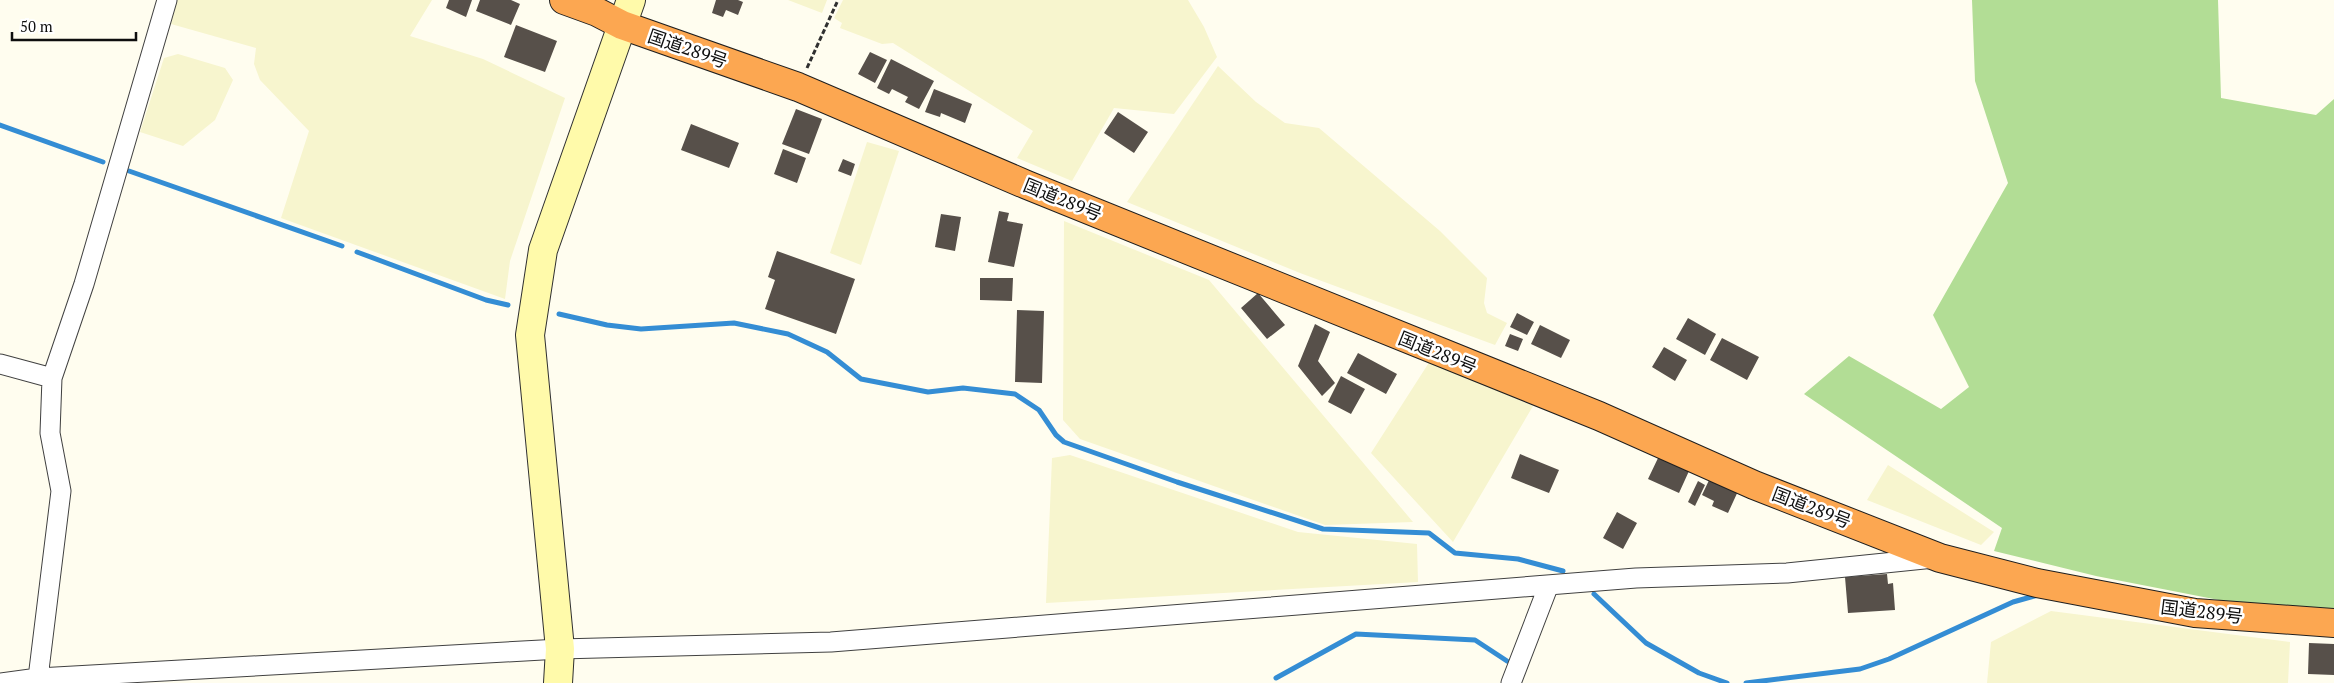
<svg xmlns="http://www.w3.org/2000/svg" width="2334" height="683" viewBox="0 0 2334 683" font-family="'PT Serif','Noto Sans JP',serif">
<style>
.farmland{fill:#f7f5ce}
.forest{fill:#b2dd95}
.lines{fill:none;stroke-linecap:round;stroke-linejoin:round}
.stream{stroke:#348dd4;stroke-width:5}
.building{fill:#57504a}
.street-casing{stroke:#414141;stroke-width:21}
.secondary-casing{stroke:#303030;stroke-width:30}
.highway-casing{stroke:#1f1f1f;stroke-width:30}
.path{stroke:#303030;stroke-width:3;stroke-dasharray:5 2.5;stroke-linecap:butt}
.street{stroke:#fff;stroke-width:19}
.secondary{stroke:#fffaaa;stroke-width:28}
.highway{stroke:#fca751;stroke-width:28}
.labels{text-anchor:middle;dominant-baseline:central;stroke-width:5;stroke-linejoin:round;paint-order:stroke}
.street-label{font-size:18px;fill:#0e0e0e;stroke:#fff}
</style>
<rect width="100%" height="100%" fill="#fffdef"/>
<!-- farmland -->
<path class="farmland" d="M 177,0 L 432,0 L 410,36 L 483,59 L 565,98 L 510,261 L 505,299 L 281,218 L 309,131 L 260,80 L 254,64 L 256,48 L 171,24 Z
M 788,0 L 827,0 L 822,13 Z
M 843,0 L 1188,0 L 1204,27 L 1217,57 L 1174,114 L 1114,108 L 1072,181 L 1017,158 L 1033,131 L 893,43 L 882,44 L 840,28 L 842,23 L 834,18 Z
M 178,54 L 225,68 L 233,80 L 215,120 L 183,146 L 140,132 L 164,58 Z
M 1218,66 L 1256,102 L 1285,123 L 1319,128 L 1440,231 L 1487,278 L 1484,303 L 1487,313 L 1507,323 L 1495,345 L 1300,273 L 1127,202 Z
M 867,142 L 899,151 L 861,265 L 830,253 Z
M 1064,221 L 1209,280 L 1413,522 L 1325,525 L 1080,439 L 1063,420 Z
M 1430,361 L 1533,406 L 1453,542 L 1371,453 Z
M 1070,455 L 1298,532 L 1417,544 L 1418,582 L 1046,603 L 1052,458 Z
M 1888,465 L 1994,532 L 1981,545 L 1867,500 Z
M 2051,611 L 2290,642 L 2288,683 L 1987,683 L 1991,642 Z"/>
<!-- forest -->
<path class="forest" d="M 1972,0 L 2218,0 L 2221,98 L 2316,115 L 2334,99 L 2334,611 L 2224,601 L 2096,576 L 1994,551 L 2002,528 L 1804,394 L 1849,356 L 1941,409 L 1969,387 L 1933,315 L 2008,183 L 1975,81 Z"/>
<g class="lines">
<!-- stream -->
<path class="stream" d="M 0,125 L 103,162
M 129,171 L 342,246
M 357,252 L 486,300 L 508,305
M 559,314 L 607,325 L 641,329 L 734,323 L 788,334 L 827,352 L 861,379 L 928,392 L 963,388 L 1015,394 L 1039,410 L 1056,435 L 1064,442 L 1177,482 L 1323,529 L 1429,533 L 1455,553 L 1518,559 L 1563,571
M 1594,594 L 1646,643 L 1699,673 L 1727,683
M 1276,678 L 1356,634 L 1475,640 L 1507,661
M 1746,683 L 1860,669 L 1889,659 L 2013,602 L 2038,595"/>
</g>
<!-- building -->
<path class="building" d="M 449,0 L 472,0 L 466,17 L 446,8 Z
M 480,0 L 511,0 L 520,4 L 511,25 L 476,11 Z
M 716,0 L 738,0 L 743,2 L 738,15 L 726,10 L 723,17 L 712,13 Z
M 516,25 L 557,41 L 545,72 L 504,57 Z
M 870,52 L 887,60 L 875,83 L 858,74 Z
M 891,59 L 934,81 L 919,109 L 905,102 L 908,97 L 892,89 L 889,94 L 877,88 Z
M 934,89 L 972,104 L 965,123 L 941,113 L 940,117 L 925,112 Z
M 796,109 L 822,119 L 809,154 L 782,144 Z
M 1118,112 L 1148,132 L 1134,153 L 1104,133 Z
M 691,124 L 739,143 L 729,168 L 681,150 Z
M 783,149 L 806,158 L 797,183 L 774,174 Z
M 843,159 L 855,164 L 851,176 L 838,171 Z
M 999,211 L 1009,213 L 1007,221 L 1023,224 L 1014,267 L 988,262 Z
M 941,214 L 961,217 L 955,251 L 935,247 Z
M 777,251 L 855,279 L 836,334 L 765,309 L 775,280 L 768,277 Z
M 980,278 L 1013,278 L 1012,301 L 980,300 Z
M 1258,293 L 1285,325 L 1267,339 L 1241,308 Z
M 1017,310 L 1044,311 L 1042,383 L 1015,382 Z
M 1517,313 L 1534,322 L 1527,335 L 1510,327 Z
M 1688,318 L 1716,334 L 1705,355 L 1676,339 Z
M 1315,324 L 1330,332 L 1318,361 L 1335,383 L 1322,396 L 1298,366 Z
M 1540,325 L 1570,340 L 1561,358 L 1531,344 Z
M 1510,334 L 1523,339 L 1518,351 L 1505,346 Z
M 1722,338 L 1759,357 L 1747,380 L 1710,360 Z
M 1664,347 L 1687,360 L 1675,381 L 1652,367 Z
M 1358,353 L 1397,374 L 1386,394 L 1347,373 Z
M 1341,376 L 1365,389 L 1351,414 L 1328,402 Z
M 1520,454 L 1559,470 L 1549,493 L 1511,478 Z
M 1659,456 L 1689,471 L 1679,493 L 1648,479 Z
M 1711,476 L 1739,489 L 1728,513 L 1712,506 L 1714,501 L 1702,495 Z
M 1698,481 L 1705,485 L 1695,506 L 1688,502 Z
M 1617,512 L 1637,523 L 1623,549 L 1603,538 Z
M 1887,574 L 1888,584 L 1893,583 L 1895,610 L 1848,613 L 1845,577 Z
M 2309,643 L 2334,644 L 2334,675 L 2308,674 Z"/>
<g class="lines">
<!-- street casing -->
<g class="street-casing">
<path id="street" d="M 0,364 L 52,378
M 38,678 L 61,491 L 50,433 L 52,378 L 84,284 L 167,0
M 0,683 L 38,678 L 560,649 L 831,642 L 1636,578 L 1787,573 L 1934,558
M 1511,683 L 1548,587"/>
</g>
<!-- secondary casing -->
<g class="secondary-casing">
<path id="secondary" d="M 558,683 L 560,649 L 530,335 L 543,250 L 631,0"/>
</g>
<!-- highway casing -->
<g class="highway-casing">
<path id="highway" d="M 564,0 L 597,12 L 622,25 L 798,87 L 1027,185 L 1599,416 L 1754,485 L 1940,558 L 2037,583 L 2195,613 L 2334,623"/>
</g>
<!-- path -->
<path class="path" d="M 807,68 L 838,0"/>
<!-- street -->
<use href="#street" class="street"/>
<!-- secondary -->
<use href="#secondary" class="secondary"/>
<!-- highway -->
<use href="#highway" class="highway"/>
</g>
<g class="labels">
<!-- street labels -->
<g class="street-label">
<text transform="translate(688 48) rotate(19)">国道289号</text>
<text transform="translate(1063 199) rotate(22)">国道289号</text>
<text transform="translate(1438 352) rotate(22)">国道289号</text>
<text transform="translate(1812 507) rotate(21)">国道289号</text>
<text transform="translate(2202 611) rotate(7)">国道289号</text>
</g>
</g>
<!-- scale -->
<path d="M12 32v8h124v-8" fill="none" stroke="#0e0e0e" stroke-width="2.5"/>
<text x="20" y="32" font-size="15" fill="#0e0e0e" stroke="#ffffff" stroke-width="4" paint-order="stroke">50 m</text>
</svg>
